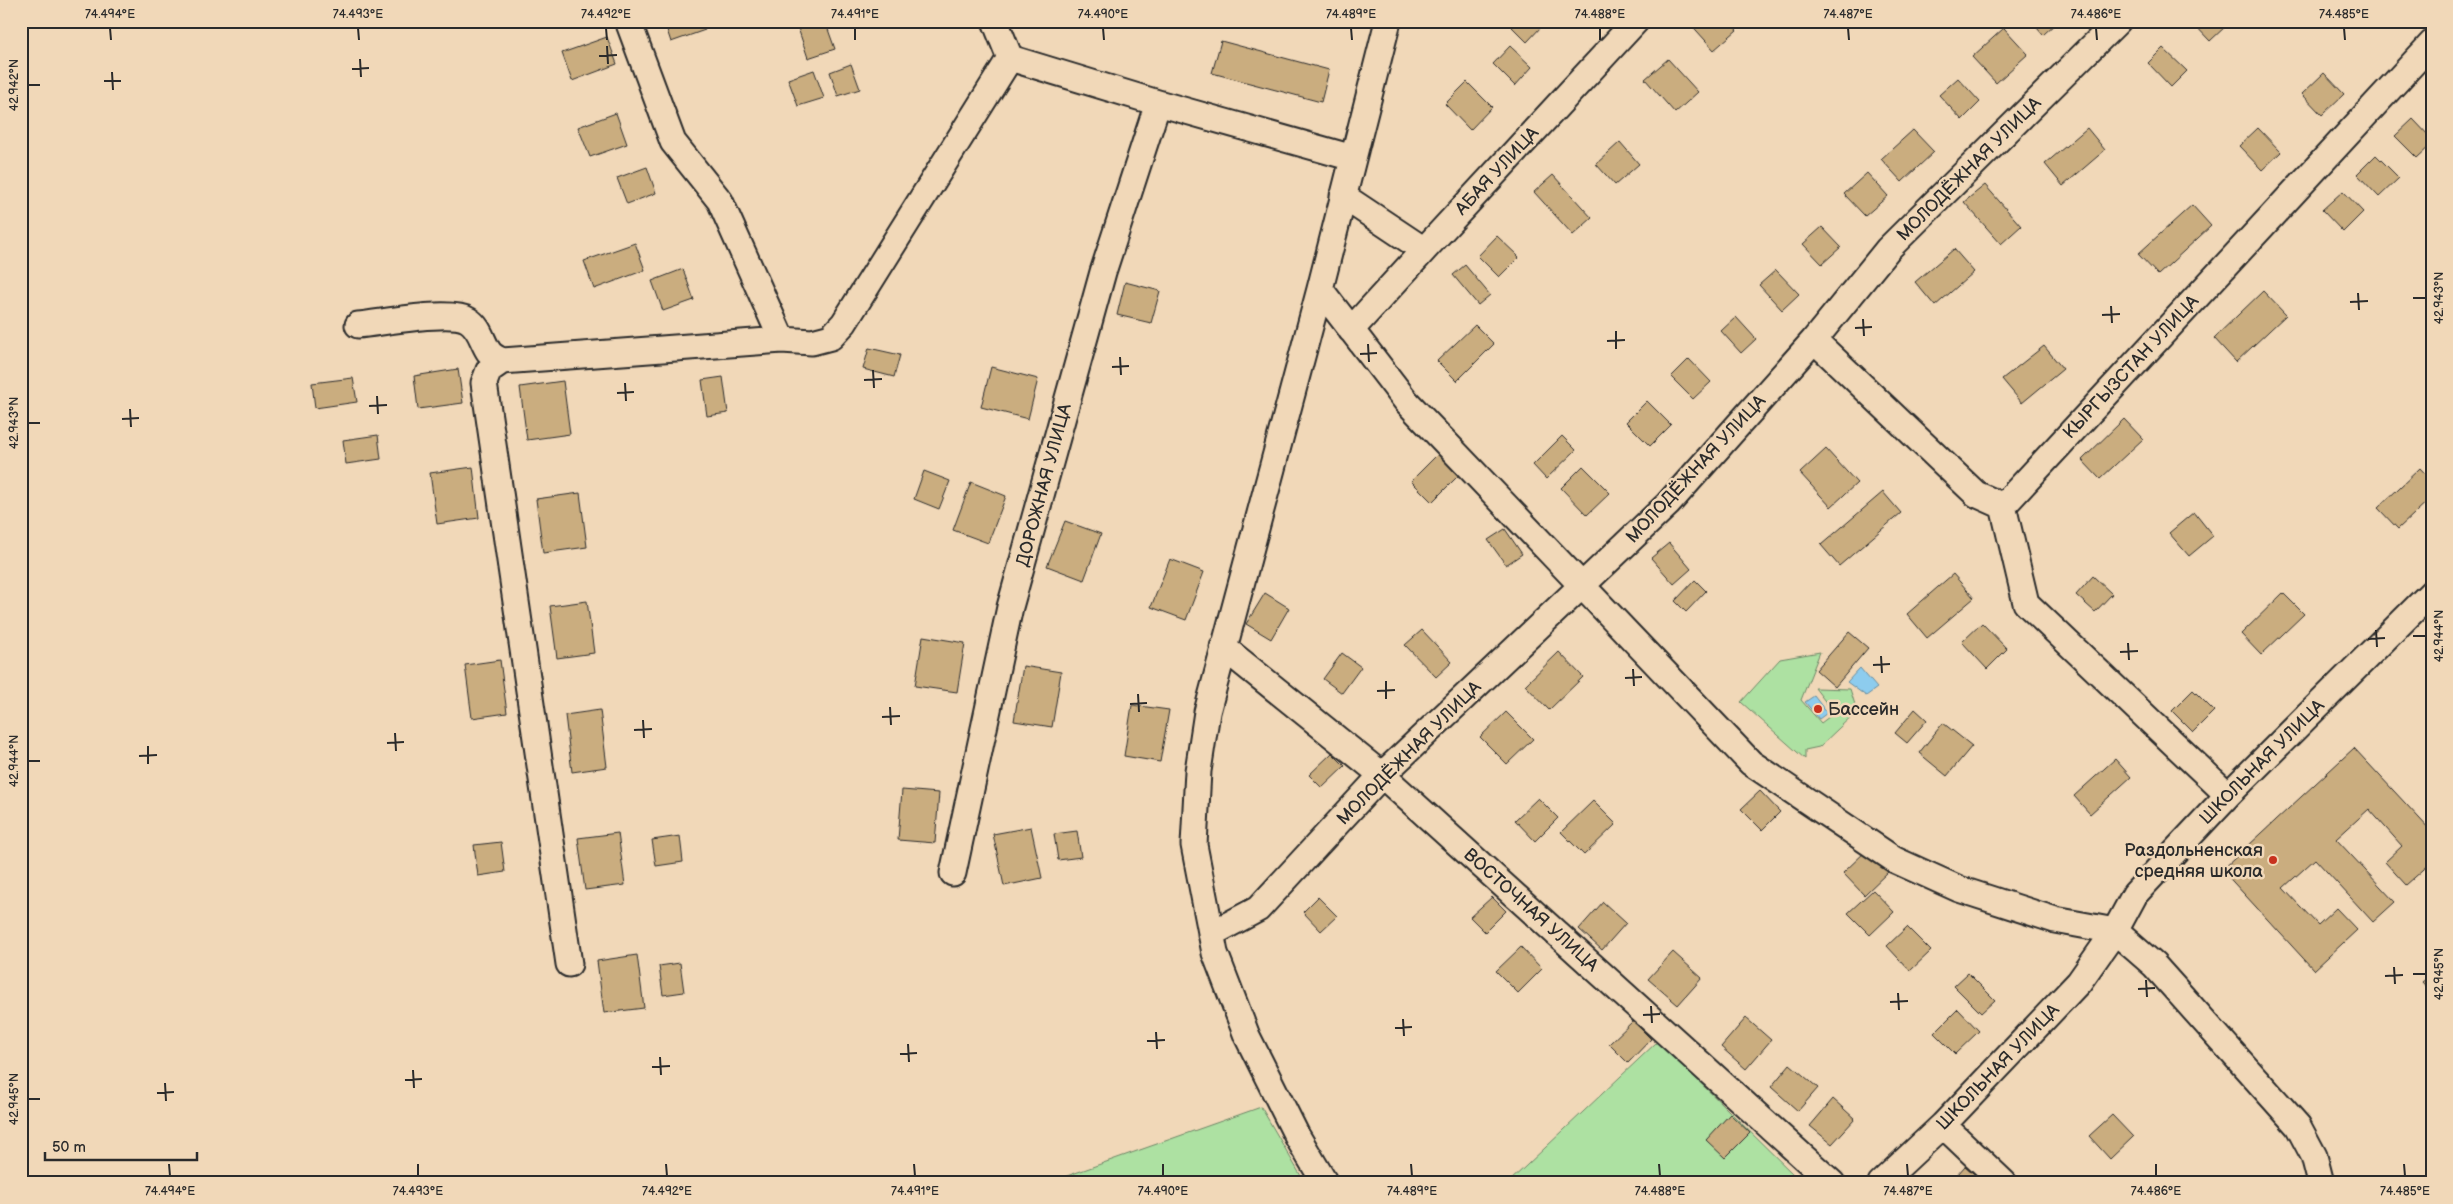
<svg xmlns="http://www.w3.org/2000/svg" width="2453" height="1204" viewBox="0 0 2453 1204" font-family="'Balsamiq Sans',sans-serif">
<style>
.green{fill:#ade1a2;stroke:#6c8666}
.water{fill:#8dccee;stroke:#668ca0}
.building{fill:#caad7f;stroke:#2b2b2b}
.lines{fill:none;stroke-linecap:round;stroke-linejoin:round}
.minor-casing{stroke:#2b2b2b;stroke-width:29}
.minor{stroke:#f1d8b8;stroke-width:25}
.ticks{fill:none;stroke:#2b2b2b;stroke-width:2}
.poi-dot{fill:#c8321e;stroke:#f1d8b8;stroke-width:2}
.labels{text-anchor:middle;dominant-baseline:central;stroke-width:5;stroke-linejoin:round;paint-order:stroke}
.street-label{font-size:18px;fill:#2b2b2b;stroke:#f1d8b8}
.poi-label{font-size:18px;fill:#2b2b2b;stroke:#f1d8b8;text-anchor:start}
.neatline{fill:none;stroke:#2b2b2b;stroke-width:2}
.ticks-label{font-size:12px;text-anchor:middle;fill:#2b2b2b}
</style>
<rect width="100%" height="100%" fill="#f1d8b8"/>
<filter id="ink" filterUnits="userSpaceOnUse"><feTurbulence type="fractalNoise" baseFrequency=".02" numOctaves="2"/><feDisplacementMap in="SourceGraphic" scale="10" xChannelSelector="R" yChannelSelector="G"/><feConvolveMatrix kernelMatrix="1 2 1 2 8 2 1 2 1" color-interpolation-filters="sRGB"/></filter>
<g filter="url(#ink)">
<!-- green -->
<path class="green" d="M 1820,652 L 1801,700 L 1821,723 L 1834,713 L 1815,688 L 1850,689 L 1857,711 L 1819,747 L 1805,750 L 1805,759 L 1741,702 L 1780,659 Z
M 1658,1041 L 1802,1183 L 1508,1183 Z
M 1261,1107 L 1305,1183 L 1047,1183 Z"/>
<!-- water -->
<path class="water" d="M 1860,668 L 1877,688 L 1866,696 L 1847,682 Z
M 1814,696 L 1827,713 L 1819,719 L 1805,702 Z"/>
<!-- building -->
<path class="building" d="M 664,21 L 702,21 L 705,30 L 671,42 Z
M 825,21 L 835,49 L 808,58 L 796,22 Z
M 1028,21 L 1046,21 L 1045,26 Z
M 1506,21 L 1537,21 L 1542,26 L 1527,42 Z
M 1688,21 L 1728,21 L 1737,30 L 1714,50 Z
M 2031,21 L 2058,21 L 2043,35 Z
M 2224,21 L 2227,25 L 2210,41 L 2192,22 Z
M 2004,28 L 2028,54 L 1996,83 L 1972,57 Z
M 607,37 L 617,64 L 572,81 L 562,53 Z
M 1221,41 L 1329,70 L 1321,102 L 1212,73 Z
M 1510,46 L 1532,67 L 1515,86 L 1493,64 Z
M 2163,48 L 2187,71 L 2171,87 L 2148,63 Z
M 1668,59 L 1698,92 L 1675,113 L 1645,79 Z
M 851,64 L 860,89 L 838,96 L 830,72 Z
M 814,70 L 824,98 L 798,106 L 788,79 Z
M 2324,73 L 2344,94 L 2322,115 L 2302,94 Z
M 1958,78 L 1980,102 L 1962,120 L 1939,95 Z
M 1467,82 L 1492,107 L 1470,130 L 1445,104 Z
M 616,113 L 627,144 L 590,157 L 578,127 Z
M 2413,119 L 2432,139 L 2432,144 L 2417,158 L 2395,136 Z
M 2087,128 L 2105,150 L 2063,186 L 2045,164 Z
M 2258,128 L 2281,152 L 2262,170 L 2239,146 Z
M 1913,130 L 1934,152 L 1902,182 L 1881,159 Z
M 1620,142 L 1639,164 L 1615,185 L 1596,164 Z
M 2376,155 L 2399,178 L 2379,197 L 2357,174 Z
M 647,167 L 656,193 L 627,204 L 617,178 Z
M 1867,173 L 1888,196 L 1865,216 L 1844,194 Z
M 1553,175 L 1592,218 L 1573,235 L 1534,192 Z
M 1985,185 L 2021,226 L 2001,244 L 1964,202 Z
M 2343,191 L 2363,212 L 2343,232 L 2322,210 Z
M 2192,205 L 2211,226 L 2158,275 L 2138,254 Z
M 1822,227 L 1841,247 L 1822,264 L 1803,244 Z
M 1497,236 L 1519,257 L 1499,277 L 1478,256 Z
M 635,243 L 645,270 L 594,289 L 584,261 Z
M 1954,249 L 1974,272 L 1935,306 L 1915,282 Z
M 1465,265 L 1490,295 L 1478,305 L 1453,275 Z
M 683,269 L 694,300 L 663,311 L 652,281 Z
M 1776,270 L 1799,294 L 1782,310 L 1759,285 Z
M 1125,282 L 1160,291 L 1151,323 L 1117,315 Z
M 2263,291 L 2286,315 L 2236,362 L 2214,338 Z
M 1736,317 L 1756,339 L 1741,353 L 1721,331 Z
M 1475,325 L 1494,344 L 1457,381 L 1437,361 Z
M 2044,346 L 2063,369 L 2022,403 L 2002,379 Z
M 869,348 L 900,355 L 894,377 L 863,369 Z
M 1689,359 L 1711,382 L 1693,399 L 1671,377 Z
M 991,367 L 1038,379 L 1028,419 L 981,407 Z
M 458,369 L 463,403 L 418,409 L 414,376 Z
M 723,377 L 728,413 L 707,416 L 702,380 Z
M 353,378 L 357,402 L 315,408 L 312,383 Z
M 563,381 L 570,434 L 527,440 L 520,387 Z
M 1647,401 L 1671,425 L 1650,446 L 1626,422 Z
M 2124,419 L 2143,439 L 2100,479 L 2082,460 Z
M 378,435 L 381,459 L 346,464 L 343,440 Z
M 1562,436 L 1576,450 L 1546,479 L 1533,465 Z
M 1826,449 L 1857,483 L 1831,507 L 1800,473 Z
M 1438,454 L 1459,475 L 1432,502 L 1411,481 Z
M 1583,466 L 1610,493 L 1587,515 L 1561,488 Z
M 473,467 L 479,518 L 437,524 L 430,473 Z
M 2420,468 L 2432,481 L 2432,497 L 2398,529 L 2378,508 Z
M 924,471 L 950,481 L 939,509 L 914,499 Z
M 971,482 L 1006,496 L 988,543 L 953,530 Z
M 1883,492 L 1901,513 L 1839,566 L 1821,545 Z
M 580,493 L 587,547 L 543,553 L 536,499 Z
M 2194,512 L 2213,536 L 2189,556 L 2169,533 Z
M 1065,521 L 1101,534 L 1084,580 L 1047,566 Z
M 1505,529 L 1522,554 L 1506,565 L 1488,540 Z
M 1669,543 L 1691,569 L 1674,584 L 1651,558 Z
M 1170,559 L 1204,572 L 1186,620 L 1151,607 Z
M 1953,574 L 1974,598 L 1927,638 L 1907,614 Z
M 2093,576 L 2112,594 L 2095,612 L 2076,595 Z
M 1695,580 L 1706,591 L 1686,612 L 1675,601 Z
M 1265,593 L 1289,608 L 1271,639 L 1246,624 Z
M 2283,593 L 2304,614 L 2261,655 L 2241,634 Z
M 587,601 L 594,653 L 557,658 L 550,606 Z
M 1982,623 L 2007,649 L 1987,669 L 1962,642 Z
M 1422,630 L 1452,662 L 1436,677 L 1405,645 Z
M 1849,632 L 1868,648 L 1835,687 L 1816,670 Z
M 923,636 L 965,643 L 957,692 L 915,686 Z
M 1559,652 L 1583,677 L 1549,710 L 1525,685 Z
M 1342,653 L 1361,667 L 1342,693 L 1323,679 Z
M 500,660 L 507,713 L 472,718 L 465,665 Z
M 1023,666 L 1061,672 L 1052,727 L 1014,721 Z
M 2193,690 L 2214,711 L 2193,732 L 2172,711 Z
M 1132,705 L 1169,710 L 1160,762 L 1124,756 Z
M 1915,709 L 1927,720 L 1907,743 L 1895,733 Z
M 600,710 L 607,767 L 572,772 L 565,715 Z
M 1506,712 L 1533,739 L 1507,764 L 1480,737 Z
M 1943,723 L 1972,746 L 1947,776 L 1919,753 Z
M 2354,748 L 2432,832 L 2432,862 L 2406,885 L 2385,862 L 2402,846 L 2369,809 L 2336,839 L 2395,902 L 2373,922 L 2315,859 L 2283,888 L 2318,925 L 2336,908 L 2357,930 L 2314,970 L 2222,870 Z
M 1332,753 L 1345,766 L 1322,788 L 1309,775 Z
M 2115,759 L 2131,777 L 2090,814 L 2074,796 Z
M 902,790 L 939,793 L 935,843 L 898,840 Z
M 1760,791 L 1780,812 L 1762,830 L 1741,809 Z
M 1538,798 L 1558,818 L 1535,841 L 1515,820 Z
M 1593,801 L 1616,824 L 1584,855 L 1561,832 Z
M 1031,827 L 1042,878 L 1004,886 L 993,834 Z
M 1077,831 L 1081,857 L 1058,860 L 1054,834 Z
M 618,833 L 625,885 L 585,890 L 578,838 Z
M 680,836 L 683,862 L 656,866 L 652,840 Z
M 501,842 L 505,872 L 478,876 L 474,845 Z
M 1869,848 L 1890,870 L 1864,895 L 1843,873 Z
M 1873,890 L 1894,912 L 1870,935 L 1848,913 Z
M 1318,897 L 1337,916 L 1321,931 L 1303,912 Z
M 1492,897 L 1506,911 L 1485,932 L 1470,917 Z
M 1603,902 L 1626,923 L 1602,950 L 1579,929 Z
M 1907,927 L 1931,951 L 1910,971 L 1887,946 Z
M 1521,947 L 1542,969 L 1518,993 L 1496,971 Z
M 1673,952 L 1702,978 L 1678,1005 L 1648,979 Z
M 637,955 L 644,1008 L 604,1013 L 597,961 Z
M 680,963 L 684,992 L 663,995 L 659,966 Z
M 1968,973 L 1995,1000 L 1981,1013 L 1954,986 Z
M 2432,974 L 2432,993 L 2422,982 Z
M 1958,1009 L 1979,1031 L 1955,1054 L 1934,1033 Z
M 1746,1018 L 1771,1040 L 1746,1069 L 1721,1047 Z
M 1633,1021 L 1651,1039 L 1628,1063 L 1609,1044 Z
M 1790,1064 L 1818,1088 L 1798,1111 L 1771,1087 Z
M 1833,1099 L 1855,1119 L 1832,1144 L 1810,1126 Z
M 1730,1114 L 1750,1133 L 1725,1158 L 1706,1140 Z
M 2112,1115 L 2133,1137 L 2110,1159 L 2089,1136 Z
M 1965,1166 L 1985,1183 L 1950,1183 Z"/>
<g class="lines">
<!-- minor casing -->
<g class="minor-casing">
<path id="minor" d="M 628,21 L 673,142 L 720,201 L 782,340
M 995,21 L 1010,58
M 1010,58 L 1158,103 L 1353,158
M 1343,196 L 1424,250 L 1636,21
M 1320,289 L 1406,401 L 1751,763 L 1895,860 L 1959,889 L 2055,920 L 2115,931 L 2154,965 L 2298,1126 L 2314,1156 L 2321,1183
M 358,325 C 381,323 450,309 468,320 C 480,327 482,342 489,352 C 492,356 498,359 502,361
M 1351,330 L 1424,250
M 1814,340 L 1976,494 L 2003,506 L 2432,43
M 2003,506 L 2026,603 L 2228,795
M 1223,647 L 1382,775 L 1832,1183
M 953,873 L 1010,607 L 1103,272 L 1158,103
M 1211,934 L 1258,909 L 1382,775 L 1668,504 L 1814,340 L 1888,249 L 2118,21
M 569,964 L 484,383 L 489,370 L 502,361 L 782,340 L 812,342 L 831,337 L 844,323 L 1010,58
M 1943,1125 L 2004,1183
M 1325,1183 L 1297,1136 L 1247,1036 L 1215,953 L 1194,845 L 1198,771 L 1207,712 L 1320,289 L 1388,21
M 1881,1183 L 1943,1125 L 2079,982 L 2115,931 L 2135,894 L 2228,795 L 2432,592"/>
</g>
<!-- minor -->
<use href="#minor" class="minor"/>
</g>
</g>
<!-- ticks -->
<path class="ticks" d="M 110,28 L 111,40M 358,28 L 359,40M 606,28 L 607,40M 855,28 L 855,40M 1103,28 L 1104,40M 1351,28 L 1352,40M 1600,28 L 1600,40M 1848,28 L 1849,40M 2096,28 L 2097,40M 2344,28 L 2345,40M 607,46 L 608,64M 599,56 L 617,55M 360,59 L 361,77M 352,69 L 369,68M 112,72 L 113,90M 104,81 L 121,81M 28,85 L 40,85M 2358,293 L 2359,310M 2413,298 L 2426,298M 2350,302 L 2368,301M 2111,306 L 2112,323M 2102,315 L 2120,314M 1863,319 L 1864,336M 1855,328 L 1872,327M 1616,331 L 1616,349M 1607,341 L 1625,340M 1368,344 L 1369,362M 1360,354 L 1377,353M 1120,357 L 1121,375M 1112,367 L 1129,366M 873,370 L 874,388M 864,380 L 882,379M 625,383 L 626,401M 617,393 L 634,392M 377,396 L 378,414M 369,406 L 387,405M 130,409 L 131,427M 122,419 L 139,418M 28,423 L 40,423M 2376,630 L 2377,647M 2413,636 L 2426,636M 2368,639 L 2385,638M 2128,643 L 2129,660M 2120,652 L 2138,651M 1881,656 L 1882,673M 1873,665 L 1890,664M 1633,669 L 1634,686M 1625,678 L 1642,677M 1386,681 L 1386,699M 1377,691 L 1395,690M 1138,694 L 1139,712M 1130,704 L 1147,703M 890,707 L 891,725M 882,717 L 900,716M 643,720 L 644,738M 634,730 L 652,729M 395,733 L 396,751M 387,743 L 404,742M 148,746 L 148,764M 139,756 L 157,755M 28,761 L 40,761M 2394,967 L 2395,984M 2413,974 L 2426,974M 2385,976 L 2403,975M 2146,980 L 2147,997M 2138,989 L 2155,988M 1898,993 L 1899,1010M 1890,1002 L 1908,1001M 1651,1006 L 1652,1023M 1643,1015 L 1660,1014M 1403,1019 L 1404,1036M 1395,1028 L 1412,1027M 1156,1032 L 1157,1049M 1147,1041 L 1165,1040M 908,1044 L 909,1062M 900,1054 L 917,1053M 660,1057 L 661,1075M 652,1067 L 670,1066M 413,1070 L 414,1088M 405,1080 L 422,1079M 165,1083 L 166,1101M 157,1093 L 174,1092M 28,1099 L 40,1099M 169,1164 L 170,1176M 418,1164 L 418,1176M 666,1164 L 667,1176M 914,1164 L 915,1176M 1163,1164 L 1163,1176M 1411,1164 L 1412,1176M 1659,1164 L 1660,1176M 1907,1164 L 1908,1176M 2156,1164 L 2156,1176M 2404,1164 L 2405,1176"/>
<!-- markers -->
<g class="poi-dot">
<circle cx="1818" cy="709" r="5"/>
<circle cx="2273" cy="860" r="5"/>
</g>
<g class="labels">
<!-- street labels -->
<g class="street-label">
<text transform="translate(1969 169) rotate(-45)">МОЛОДЁЖНАЯ УЛИЦА</text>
<text transform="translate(1497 171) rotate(-47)">АБАЯ УЛИЦА</text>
<text transform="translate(2131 367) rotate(-47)">КЫРГЫЗСТАН УЛИЦА</text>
<text transform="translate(1696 469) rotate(-47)">МОЛОДЁЖНАЯ УЛИЦА</text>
<text transform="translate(1044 485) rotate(-75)">ДОРОЖНАЯ УЛИЦА</text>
<text transform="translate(1409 753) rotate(-45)">МОЛОДЁЖНАЯ УЛИЦА</text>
<text transform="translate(2262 762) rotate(-45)">ШКОЛЬНАЯ УЛИЦА</text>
<text transform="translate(1531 910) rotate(42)">ВОСТОЧНАЯ УЛИЦА</text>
<text transform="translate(1998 1067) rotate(-46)">ШКОЛЬНАЯ УЛИЦА</text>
</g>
<!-- poi labels -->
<g class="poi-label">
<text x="1828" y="709">Бассейн</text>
<text x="2263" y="850" text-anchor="end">Раздольненская<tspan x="2263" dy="21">средняя школа</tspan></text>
</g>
</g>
<!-- margin -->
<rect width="2453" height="1204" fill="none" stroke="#f1d8b8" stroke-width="55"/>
<!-- scale -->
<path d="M45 1152v8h152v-8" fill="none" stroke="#2b2b2b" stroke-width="2.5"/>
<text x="52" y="1152" font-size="15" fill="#2b2b2b" stroke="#f1d8b8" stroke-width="4" paint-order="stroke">50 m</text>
<rect x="28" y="28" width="2398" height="1148" class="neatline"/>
<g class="ticks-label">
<text x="110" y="18">74.494°E</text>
<text x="358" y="18">74.493°E</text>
<text x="606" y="18">74.492°E</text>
<text x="855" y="18">74.491°E</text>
<text x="1103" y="18">74.490°E</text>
<text x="1351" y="18">74.489°E</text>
<text x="1600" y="18">74.488°E</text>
<text x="1848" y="18">74.487°E</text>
<text x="2096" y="18">74.486°E</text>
<text x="2344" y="18">74.485°E</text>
<text transform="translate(14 85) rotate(-90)" y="4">42.942°N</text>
<text transform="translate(2439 298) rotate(-90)" y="4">42.943°N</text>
<text transform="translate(14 423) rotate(-90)" y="4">42.943°N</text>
<text transform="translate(2439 636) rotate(-90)" y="4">42.944°N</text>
<text transform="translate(14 761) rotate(-90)" y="4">42.944°N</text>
<text transform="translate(2439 974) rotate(-90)" y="4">42.945°N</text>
<text transform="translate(14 1099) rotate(-90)" y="4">42.945°N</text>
<text x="170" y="1195">74.494°E</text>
<text x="418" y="1195">74.493°E</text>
<text x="667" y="1195">74.492°E</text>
<text x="915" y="1195">74.491°E</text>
<text x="1163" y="1195">74.490°E</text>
<text x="1412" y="1195">74.489°E</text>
<text x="1660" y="1195">74.488°E</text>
<text x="1908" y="1195">74.487°E</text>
<text x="2156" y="1195">74.486°E</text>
<text x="2405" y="1195">74.485°E</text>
</g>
</svg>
